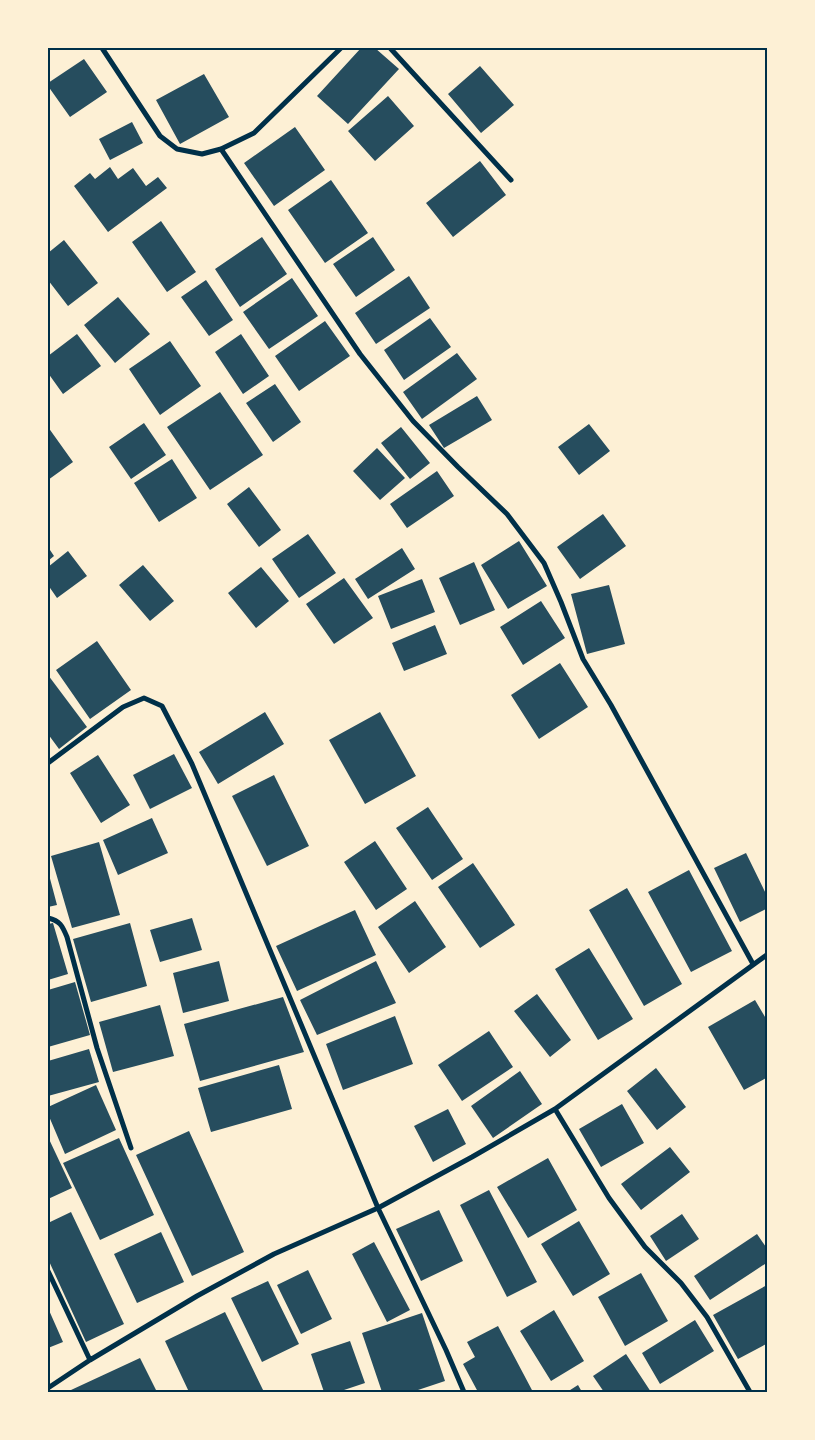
<svg xmlns="http://www.w3.org/2000/svg" width="815" height="1440" viewBox="0 0 815 1440" font-family="'Golos Text',sans-serif">
<style>
.building{fill:#264d5e}
.lines{fill:none;stroke-linecap:round;stroke-linejoin:round}
.minor{stroke:#003049;stroke-width:5}
.neatline{fill:none;stroke:#003049;stroke-width:2}
</style>
<rect width="100%" height="100%" fill="#fdf0d5"/>
<!-- building -->
<path class="building" d="M 361,48 L 375,48 L 399,69 L 348,124 L 317,96 Z
M 84,59 L 107,92 L 70,117 L 48,86 L 48,83 Z
M 480,66 L 514,105 L 481,133 L 448,94 Z
M 204,74 L 229,117 L 180,144 L 156,100 Z
M 388,96 L 414,126 L 375,161 L 348,131 Z
M 132,122 L 143,143 L 110,160 L 99,139 Z
M 295,127 L 325,170 L 274,206 L 244,163 Z
M 480,161 L 506,195 L 453,237 L 426,203 Z
M 110,167 L 118,179 L 133,168 L 146,186 L 158,177 L 167,188 L 108,232 L 74,186 L 90,173 L 95,179 Z
M 331,180 L 368,233 L 325,263 L 288,210 Z
M 161,221 L 196,272 L 167,292 L 132,242 Z
M 262,237 L 287,274 L 240,307 L 215,269 Z
M 373,237 L 395,270 L 356,297 L 333,264 Z
M 64,240 L 98,283 L 68,306 L 48,280 L 48,253 Z
M 409,276 L 430,308 L 376,344 L 355,313 Z
M 292,278 L 318,316 L 269,349 L 243,312 Z
M 206,280 L 233,320 L 209,336 L 181,297 Z
M 118,297 L 150,334 L 115,363 L 84,325 Z
M 430,318 L 451,347 L 404,380 L 384,350 Z
M 325,321 L 350,356 L 299,391 L 275,356 Z
M 77,334 L 101,366 L 63,394 L 48,373 L 48,356 Z
M 241,334 L 269,376 L 243,394 L 215,352 Z
M 170,341 L 201,386 L 160,415 L 129,369 Z
M 457,353 L 477,379 L 422,419 L 403,392 Z
M 275,384 L 301,422 L 273,442 L 246,403 Z
M 220,392 L 263,455 L 210,490 L 167,427 Z
M 477,396 L 492,420 L 444,448 L 429,425 Z
M 144,423 L 166,455 L 131,479 L 109,447 Z
M 589,424 L 610,451 L 579,475 L 558,447 Z
M 48,427 L 73,462 L 48,480 Z
M 401,427 L 430,463 L 410,479 L 381,443 Z
M 377,448 L 405,478 L 380,500 L 353,471 Z
M 172,459 L 197,498 L 159,522 L 134,483 Z
M 437,471 L 454,496 L 407,528 L 390,504 Z
M 249,487 L 281,530 L 259,547 L 227,504 Z
M 603,514 L 626,546 L 580,579 L 557,547 Z
M 308,534 L 336,573 L 299,598 L 272,559 Z
M 519,541 L 547,586 L 508,609 L 481,565 Z
M 48,547 L 54,556 L 48,561 Z
M 402,548 L 415,569 L 368,599 L 355,579 Z
M 68,551 L 87,576 L 57,598 L 48,585 L 48,567 Z
M 474,562 L 495,610 L 460,625 L 439,578 Z
M 143,565 L 174,601 L 150,621 L 119,585 Z
M 261,567 L 289,601 L 256,628 L 228,593 Z
M 344,578 L 373,618 L 334,644 L 306,604 Z
M 422,579 L 435,612 L 391,629 L 378,596 Z
M 609,585 L 625,644 L 587,654 L 571,594 Z
M 541,601 L 565,638 L 523,665 L 500,627 Z
M 435,625 L 447,654 L 404,671 L 392,643 Z
M 97,641 L 131,690 L 90,719 L 56,670 Z
M 560,663 L 588,707 L 539,739 L 511,695 Z
M 48,675 L 87,727 L 59,749 L 48,734 Z
M 265,712 L 284,744 L 218,784 L 199,752 Z
M 380,712 L 416,776 L 365,804 L 329,740 Z
M 174,754 L 192,788 L 150,809 L 133,775 Z
M 98,755 L 130,805 L 101,823 L 70,773 Z
M 274,775 L 309,846 L 267,866 L 232,796 Z
M 428,807 L 463,859 L 432,880 L 396,828 Z
M 152,818 L 168,853 L 118,875 L 103,840 Z
M 375,841 L 407,889 L 376,910 L 344,862 Z
M 99,842 L 120,915 L 72,928 L 51,856 Z
M 746,853 L 768,898 L 768,908 L 740,922 L 714,868 Z
M 473,863 L 515,925 L 480,948 L 438,887 Z
M 689,870 L 732,951 L 691,972 L 648,892 Z
M 48,871 L 57,905 L 48,907 Z
M 627,888 L 682,984 L 644,1006 L 589,910 Z
M 415,901 L 446,947 L 409,973 L 378,927 Z
M 355,910 L 376,955 L 297,991 L 276,946 Z
M 192,918 L 202,950 L 160,962 L 150,930 Z
M 53,923 L 68,974 L 48,980 L 48,924 Z
M 130,923 L 147,986 L 91,1002 L 73,939 Z
M 589,948 L 633,1019 L 598,1040 L 555,969 Z
M 219,961 L 229,1001 L 183,1013 L 173,973 Z
M 376,961 L 396,1003 L 317,1035 L 300,1000 Z
M 75,982 L 90,1035 L 48,1047 L 48,990 Z
M 537,994 L 571,1040 L 550,1057 L 514,1011 Z
M 283,997 L 304,1052 L 200,1081 L 184,1024 Z
M 755,1000 L 768,1022 L 768,1077 L 744,1090 L 708,1027 Z
M 160,1005 L 174,1056 L 113,1072 L 99,1022 Z
M 395,1016 L 413,1064 L 343,1090 L 326,1044 Z
M 489,1031 L 513,1067 L 462,1101 L 438,1065 Z
M 89,1049 L 99,1082 L 48,1096 L 48,1061 Z
M 279,1065 L 292,1109 L 211,1132 L 198,1088 Z
M 656,1068 L 686,1107 L 657,1130 L 627,1091 Z
M 520,1071 L 542,1104 L 493,1138 L 471,1106 Z
M 96,1085 L 116,1130 L 65,1154 L 48,1114 L 48,1107 Z
M 622,1104 L 644,1143 L 601,1167 L 579,1129 Z
M 448,1109 L 466,1144 L 433,1162 L 414,1126 Z
M 189,1131 L 244,1252 L 192,1276 L 136,1155 Z
M 48,1137 L 72,1188 L 48,1199 Z
M 119,1138 L 154,1215 L 100,1240 L 63,1163 Z
M 670,1147 L 690,1172 L 641,1210 L 621,1184 Z
M 548,1158 L 577,1210 L 528,1238 L 497,1187 Z
M 489,1190 L 537,1282 L 507,1297 L 460,1205 Z
M 439,1210 L 463,1261 L 421,1281 L 396,1229 Z
M 71,1212 L 124,1324 L 86,1342 L 48,1259 L 48,1223 Z
M 682,1214 L 699,1239 L 666,1261 L 650,1236 Z
M 579,1221 L 610,1274 L 573,1296 L 541,1244 Z
M 161,1232 L 184,1282 L 137,1303 L 114,1254 Z
M 757,1234 L 768,1250 L 768,1262 L 710,1300 L 694,1276 Z
M 374,1242 L 410,1310 L 387,1322 L 352,1254 Z
M 308,1270 L 332,1319 L 301,1334 L 277,1285 Z
M 641,1273 L 668,1321 L 625,1346 L 598,1297 Z
M 268,1281 L 299,1344 L 262,1362 L 231,1298 Z
M 767,1285 L 768,1343 L 738,1359 L 713,1315 Z
M 48,1308 L 63,1342 L 48,1348 Z
M 554,1310 L 584,1361 L 551,1381 L 520,1331 Z
M 225,1312 L 264,1392 L 189,1392 L 165,1341 Z
M 422,1313 L 445,1381 L 412,1392 L 382,1392 L 362,1333 Z
M 695,1320 L 714,1351 L 660,1384 L 642,1353 Z
M 498,1326 L 533,1392 L 478,1392 L 463,1364 L 475,1357 L 467,1342 Z
M 350,1341 L 365,1383 L 338,1392 L 324,1392 L 311,1354 Z
M 626,1354 L 651,1392 L 604,1392 L 593,1376 Z
M 140,1358 L 157,1392 L 72,1392 L 71,1390 Z
M 578,1385 L 582,1392 L 567,1392 Z"/>
<g class="lines">
<!-- minor -->
<path class="minor" d="M 102,48 L 160,136 L 177,149 L 202,154 L 221,149 L 254,133 L 341,48
M 390,48 L 511,180
M 221,149 L 360,354 L 413,421 L 458,467 L 507,514 L 544,563 L 561,602 L 583,659 L 611,705 L 753,964
M 48,763 L 123,707 L 144,698 L 162,706 L 192,764 L 378,1208 L 446,1350 L 464,1392
M 48,918 C 60,921 62,925 67,937 L 97,1048 L 131,1148
M 555,1109 L 609,1198 L 645,1247 L 681,1283 L 707,1317 L 750,1392
M 48,1271 L 90,1360
M 48,1388 L 90,1360 L 197,1296 L 274,1254 L 378,1208 L 472,1157 L 555,1109 L 768,954"/>
</g>
<!-- border -->
<rect width="815" height="1440" fill="none" stroke="#fdf0d5" stroke-width="98"/>
<rect x="49" y="49" width="717" height="1342" class="neatline"/>
</svg>
